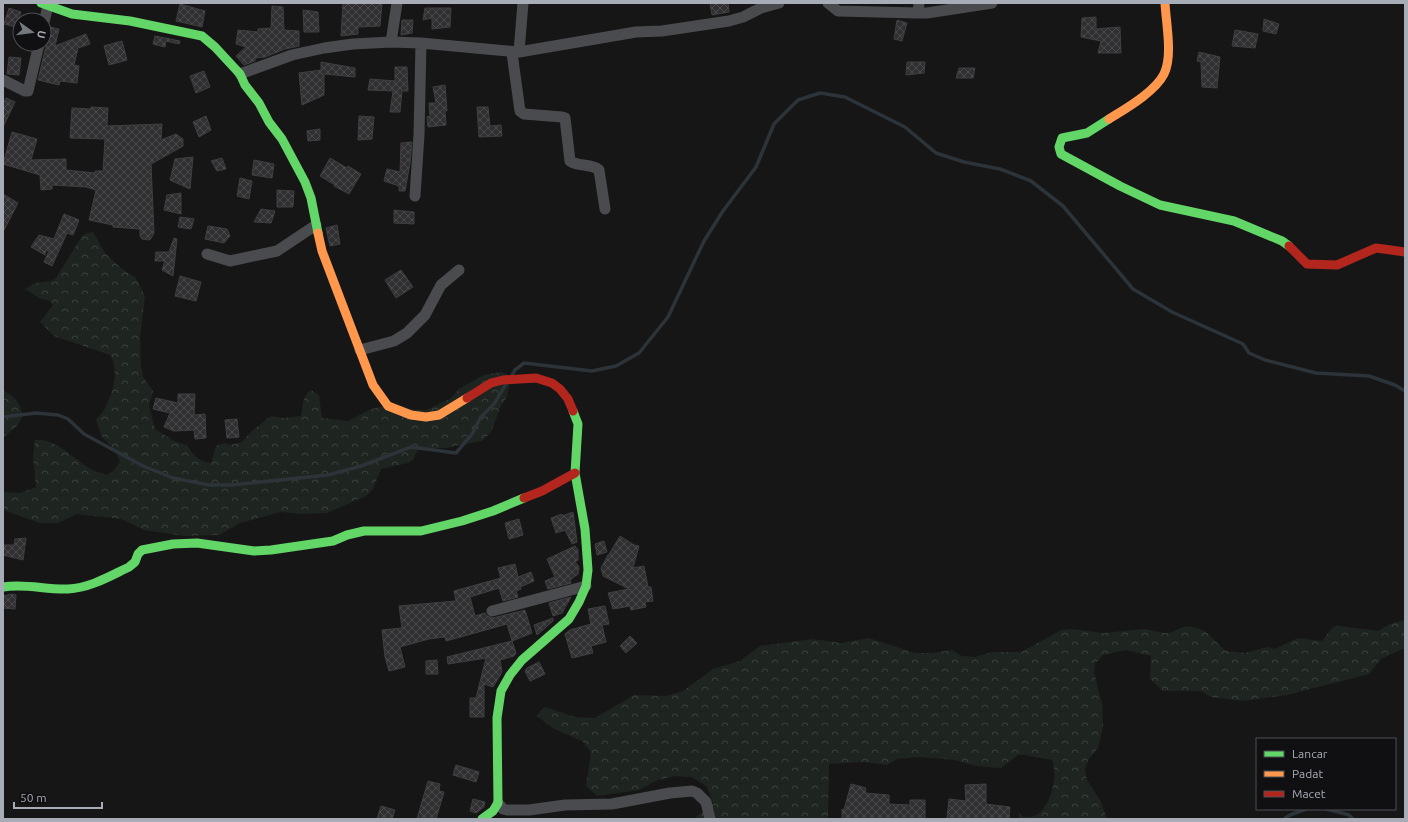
<svg xmlns="http://www.w3.org/2000/svg" width="1408" height="822" viewBox="0 0 1408 822" font-family="Ubuntu,sans-serif">
<style>
.forest{fill:url(#forest-crowns)}
.lines{fill:none;stroke-linecap:round;stroke-linejoin:round}
.stream{stroke:#2c3339;stroke-width:3.5}
.building{fill:url(#building-cross-hatch);stroke:#3e3f42}
.street{stroke:#4a4b4e;stroke-width:11}
.fast{stroke:#63d668;stroke-width:9}
.slow{stroke:#ff974d;stroke-width:9}
.jam{stroke:#b3261e;stroke-width:9}
</style>
<defs>
<pattern id="forest-crowns" width="20" height="18" patternUnits="userSpaceOnUse"><rect width="20" height="18" fill="#1e241f"/><path d="M2 6a3 3 0 1 1 6 0M12 15a3 3 0 1 1 6 0" fill="none" stroke="#3c413d"/></pattern>
<pattern id="building-cross-hatch" width="8" height="8" patternUnits="userSpaceOnUse"><rect width="8" height="8" fill="#303032"/><path d="M0 0l8 8M0 8l8-8" fill="none" stroke="#4b4b4d"/></pattern>
</defs>
<rect width="100%" height="100%" fill="#161616"/>
<!-- forest -->
<path class="forest" d="M 93,232 L 105,253 L 121,268 L 136,278 L 145,296 L 140,338 L 141,367 L 143,377 L 153,391 L 149,406 L 155,429 L 176,442 L 187,445 C 192,454 200,463 211,463 L 216,446 L 225,443 L 230,445 L 242,442 L 253,430 L 271,416 L 284,418 L 301,416 C 303,406 302,395 311,390 L 319,395 L 322,418 L 348,421 L 371,409 L 395,404 L 414,410 L 426,410 L 450,399 L 459,389 L 484,375 L 501,372 L 511,376 L 507,397 L 501,406 L 491,432 L 482,441 L 445,448 L 422,448 L 417,451 L 413,460 L 408,463 L 381,469 L 373,489 L 366,496 L 327,513 L 302,514 L 281,512 L 240,523 L 219,535 L 185,536 L 144,530 L 121,519 L 77,514 L 58,523 L 40,523 L 3,510 L 3,492 L 20,493 L 36,487 L 33,457 L 35,440 C 53,437 75,459 89,468 C 94,471 101,473 107,475 L 113,471 L 120,462 L 115,450 L 102,437 L 96,420 C 100,415 105,410 107,404 C 114,390 119,368 110,355 L 54,336 L 40,322 L 53,305 L 50,301 L 39,298 L 25,289 L 35,283 L 51,281 L 56,278 L 82,236 L 87,233 Z
M 3,390 C 15,397 20,402 23,416 L 17,426 L 3,438 Z
M 1405,620 L 1405,649 L 1402,649 L 1381,659 L 1369,674 L 1287,695 L 1242,701 L 1211,697 L 1201,691 L 1163,691 L 1150,679 L 1151,656 L 1126,650 L 1103,655 L 1095,664 L 1094,672 L 1102,704 L 1103,727 L 1098,748 L 1088,760 L 1085,770 L 1087,780 L 1100,800 L 1106,816 L 1106,819 L 1019,819 L 1019,812 L 1023,817 C 1028,817 1034,817 1038,814 C 1049,807 1056,782 1054,770 C 1054,767 1053,763 1052,760 L 1025,755 L 1018,755 L 1001,768 L 976,766 L 955,760 L 920,757 L 897,759 L 887,765 L 864,762 L 829,764 L 828,819 L 688,819 L 695,818 L 713,803 L 707,787 L 703,784 L 692,777 L 676,776 L 658,780 L 639,790 L 597,796 L 586,786 L 591,752 L 582,741 L 554,729 L 537,716 L 540,711 L 545,707 L 575,717 L 595,718 L 634,695 L 666,696 L 683,691 L 713,669 L 740,661 L 760,646 L 813,639 L 841,643 L 869,638 L 915,653 L 932,653 L 952,650 L 962,656 L 975,657 L 992,652 L 1021,652 L 1061,630 L 1072,629 L 1103,633 L 1145,629 L 1164,633 L 1169,633 L 1186,626 L 1197,628 L 1206,632 L 1226,651 L 1245,653 L 1268,647 L 1275,649 L 1298,638 L 1322,641 L 1333,627 L 1339,626 L 1378,631 L 1390,624 Z"/>
<g class="lines">
<!-- stream -->
<path class="stream" d="M 512,375 L 515,370 L 524,363 L 592,371 L 616,366 L 639,353 L 668,317 L 704,241 L 723,211 L 756,167 L 774,124 L 798,100 L 820,93 L 845,97 L 905,127 L 936,153 L 964,162 L 1000,169 L 1031,181 L 1063,206 L 1133,289 L 1172,312 L 1243,344 L 1249,353 L 1265,360 L 1316,373 L 1369,376 L 1395,385 L 1405,391
M 3,417 L 36,413 L 58,415 L 68,419 L 84,434 L 143,466 L 173,478 L 209,485 L 231,485 L 328,475 L 361,466 L 411,447 L 456,453 L 472,434 L 481,417 L 494,404 L 506,384
M 1327,809 L 1349,815 L 1353,819
M 1284,819 L 1290,815 L 1306,809"/>
</g>
<!-- building -->
<path class="building" d="M 343,3 L 382,3 L 380,26 L 358,27 L 358,34 L 341,36 Z
M 710,3 L 728,3 L 729,12 L 712,15 Z
M 180,4 L 205,11 L 202,27 L 176,21 Z
M 272,6 L 283,7 L 284,30 L 299,31 L 299,46 L 285,49 L 265,57 L 255,58 L 255,61 L 244,65 L 236,56 L 246,47 L 236,44 L 238,30 L 258,32 L 258,29 L 271,28 Z
M 9,8 L 21,12 L 16,27 L 4,24 Z
M 425,8 L 451,8 L 450,27 L 432,29 L 432,18 L 423,20 Z
M 303,10 L 318,12 L 319,32 L 304,32 Z
M 1096,17 L 1096,29 L 1120,27 L 1121,53 L 1098,53 L 1101,41 L 1081,37 L 1082,18 Z
M 1264,19 L 1279,24 L 1276,34 L 1263,31 Z
M 402,20 L 413,20 L 412,33 L 401,35 Z
M 897,20 L 907,23 L 902,41 L 894,39 Z
M 49,27 L 59,29 L 55,46 L 86,34 L 90,44 L 78,48 L 74,65 L 79,66 L 77,83 L 60,81 L 59,85 L 38,80 L 46,46 L 44,38 L 46,29 Z
M 1235,30 L 1258,34 L 1255,48 L 1232,46 Z
M 155,36 L 180,41 L 179,44 L 166,41 L 165,47 L 153,44 Z
M 122,41 L 127,60 L 109,65 L 104,46 Z
M 1199,52 L 1220,57 L 1217,88 L 1202,87 L 1201,62 L 1197,61 Z
M 9,57 L 21,58 L 19,75 L 7,74 Z
M 321,62 L 355,68 L 355,77 L 324,74 L 324,95 L 302,105 L 299,73 L 321,70 Z
M 907,62 L 925,62 L 924,73 L 906,75 Z
M 395,67 L 407,67 L 408,91 L 402,91 L 400,112 L 390,112 L 393,91 L 368,90 L 370,79 L 395,81 Z
M 959,68 L 975,68 L 973,78 L 956,78 Z
M 204,71 L 210,87 L 196,93 L 190,76 Z
M 445,85 L 447,111 L 445,111 L 446,125 L 428,127 L 427,117 L 430,116 L 429,103 L 436,103 L 433,87 Z
M 6,98 L 15,102 L 3,127 L 3,104 Z
M 91,107 L 108,108 L 107,126 L 162,124 L 161,140 L 176,134 L 183,139 L 183,146 L 151,164 L 154,233 L 150,240 L 142,239 L 140,236 L 140,229 L 113,227 L 113,225 L 89,220 L 96,190 L 86,187 L 52,185 L 52,189 L 41,190 L 40,175 L 3,164 L 12,132 L 37,139 L 31,160 L 66,159 L 66,170 L 95,173 L 95,171 L 103,171 L 105,139 L 70,138 L 72,108 L 91,109 Z
M 477,107 L 488,107 L 490,126 L 501,125 L 502,136 L 479,137 Z
M 206,116 L 211,130 L 199,137 L 193,122 Z
M 359,116 L 374,117 L 372,139 L 358,140 Z
M 320,129 L 320,140 L 308,141 L 307,131 Z
M 412,142 L 410,163 L 405,191 L 399,191 L 399,186 L 384,181 L 387,169 L 400,172 L 401,143 Z
M 193,157 L 190,189 L 170,180 L 175,159 Z
M 222,158 L 226,169 L 217,171 L 211,161 Z
M 330,158 L 347,168 L 348,166 L 361,174 L 349,194 L 334,186 L 335,185 L 320,176 Z
M 254,160 L 274,164 L 272,178 L 252,175 Z
M 240,178 L 252,181 L 249,199 L 237,196 Z
M 277,190 L 294,191 L 293,207 L 277,207 Z
M 181,193 L 181,214 L 164,210 L 167,195 Z
M 3,194 L 18,203 L 3,232 Z
M 261,209 L 275,211 L 271,223 L 254,222 Z
M 394,210 L 414,212 L 414,224 L 394,223 Z
M 64,214 L 79,220 L 73,235 L 67,233 L 52,266 L 44,262 L 49,251 L 46,250 L 45,255 L 31,247 L 39,235 L 54,239 Z
M 180,217 L 194,219 L 191,229 L 178,227 Z
M 337,225 L 340,244 L 330,246 L 326,228 Z
M 208,226 L 227,229 L 230,236 L 224,243 L 205,239 Z
M 174,238 L 177,239 L 173,276 L 162,270 L 165,261 L 155,261 L 156,252 L 169,252 Z
M 401,270 L 413,287 L 396,298 L 385,280 Z
M 180,276 L 201,282 L 196,301 L 175,296 Z
M 178,394 L 195,394 L 194,415 L 205,414 L 206,438 L 195,439 L 194,430 L 174,431 L 164,427 L 170,413 L 153,409 L 156,398 L 178,403 Z
M 237,419 L 239,437 L 227,438 L 225,420 Z
M 573,512 L 577,542 L 572,544 L 565,530 L 556,533 L 551,518 L 562,514 L 562,516 Z
M 519,519 L 523,535 L 509,539 L 505,523 Z
M 620,536 L 634,545 L 639,546 L 633,568 L 644,566 L 648,587 L 651,587 L 653,601 L 645,602 L 646,607 L 631,610 L 630,606 L 613,609 L 608,593 L 629,589 L 603,576 L 601,568 L 608,555 L 608,556 Z
M 26,538 L 23,560 L 3,555 L 3,545 L 14,545 L 15,539 Z
M 604,541 L 607,552 L 597,555 L 595,544 Z
M 575,546 L 578,550 L 578,560 L 575,562 L 579,567 L 578,574 L 570,580 L 571,583 L 548,589 L 545,581 L 555,577 L 547,559 Z
M 515,564 L 518,577 L 531,572 L 534,581 L 520,587 L 521,589 L 516,591 L 518,597 L 503,601 L 499,588 L 470,597 L 475,616 L 485,613 L 487,616 L 493,618 L 525,610 L 532,633 L 512,641 L 507,624 L 446,641 L 445,637 L 429,639 L 403,646 L 400,647 L 405,667 L 389,671 L 385,657 L 382,630 L 402,628 L 399,606 L 456,601 L 454,591 L 501,578 L 498,568 Z
M 12,594 L 16,595 L 15,609 L 3,608 L 3,596 Z
M 571,597 L 566,606 L 564,606 L 565,608 L 562,613 L 553,616 L 549,603 Z
M 605,606 L 609,624 L 602,625 L 606,642 L 591,646 L 593,653 L 572,658 L 565,634 L 570,630 L 591,624 L 588,609 Z
M 553,618 L 553,621 L 537,635 L 534,625 Z
M 630,636 L 637,643 L 626,653 L 620,646 Z
M 512,641 L 516,653 L 514,656 L 500,660 L 502,672 L 493,687 L 484,684 L 484,717 L 470,717 L 470,698 L 476,698 L 486,658 L 448,664 L 447,657 Z
M 437,660 L 438,674 L 426,674 L 426,661 Z
M 539,662 L 545,674 L 530,681 L 525,671 L 527,668 Z
M 456,765 L 479,772 L 476,782 L 453,775 Z
M 428,781 L 440,784 L 439,791 L 444,792 L 436,819 L 417,819 Z
M 851,784 L 866,788 L 865,793 L 889,795 L 889,804 L 910,805 L 910,800 L 925,800 L 925,819 L 842,819 L 842,809 L 844,810 Z
M 986,784 L 986,804 L 1010,807 L 1009,819 L 947,819 L 949,799 L 966,801 L 965,785 Z
M 473,799 L 485,802 L 484,807 L 476,813 L 470,811 Z
M 381,806 L 395,810 L 392,819 L 377,819 Z"/>
<g class="lines">
<!-- street -->
<path class="street" d="M 828,3 L 838,11 L 918,13 L 927,13 L 992,3
M 918,13 L 919,3
M 44,22 L 48,6
M 391,42 L 397,3
M 519,52 L 523,3
M 512,53 L 520,111 L 524,114 L 562,117 L 565,118 L 570,161 C 578,167 591,163 599,170 L 605,209
M 240,74 L 292,55 L 324,48 L 353,44 L 391,42 L 421,43 L 519,52 L 636,32 L 662,31 L 729,21 L 743,17 L 761,8 L 779,3
M 3,80 L 25,91 L 28,91 L 39,44
M 415,196 L 419,135 L 421,43
M 207,254 L 230,261 L 277,251 L 316,225
M 360,350 L 394,341 L 407,333 L 425,315 L 441,285 L 459,270
M 492,611 L 586,586
M 498,803 L 503,809 L 507,810 L 529,810 L 565,805 L 612,804 L 670,793 L 692,791 L 697,793 L 706,802 L 710,819"/>
<!-- fast -->
<path class="fast" d="M 41,3 L 72,14 L 130,21 L 202,36 L 215,47 L 240,74 L 245,85 L 259,103 L 269,122 L 282,139 L 305,182 L 311,198 L 318,233
M 1109,119 L 1087,133 L 1062,138 L 1059,147 L 1061,154 L 1120,186 L 1160,205 L 1234,221 L 1282,241 L 1289,246
M 3,587 C 25,583 46,590 68,589 C 90,588 110,576 129,567 L 135,562 L 138,554 L 142,550 L 173,544 L 197,543 L 254,551 L 271,550 L 333,541 L 347,535 L 364,531 L 421,531 L 462,521 L 493,511 L 524,498
M 482,819 L 493,811 L 498,803 L 497,718 L 501,691 L 510,675 L 522,660 L 569,619 L 579,602 L 586,586 L 588,570 L 585,529 L 575,473 L 578,424 L 573,411"/>
<!-- slow -->
<path class="slow" d="M 1109,119 C 1125,109 1155,92 1164,74 C 1173,56 1166,23 1165,3
M 318,233 L 322,251 L 373,385 L 388,406 L 411,415 L 426,417 L 439,415 L 467,398"/>
<!-- jam -->
<path class="jam" d="M 1289,246 L 1307,264 L 1337,265 L 1376,248 L 1405,252
M 467,398 L 491,383 L 503,380 L 536,378 L 552,383 L 560,389 L 568,399 L 573,411
M 524,498 L 542,491 L 575,473"/>
</g>
<!-- border -->
<rect width="1408" height="822" fill="none" stroke="#a8acb6" stroke-width="8"/>
<!-- legend -->
<rect x="1256" y="738" width="140" height="72" fill="#101012" stroke="#4d4e54"/>
<rect x="1264" y="751" width="20" height="6" fill="#63d668" stroke="#4d4e54"/>
<text x="1292" y="758" font-size="12" fill="#a8acb6">Lancar</text>
<rect x="1264" y="771" width="20" height="6" fill="#ff974d" stroke="#4d4e54"/>
<text x="1292" y="778" font-size="12" fill="#a8acb6">Padat</text>
<rect x="1264" y="791" width="20" height="6" fill="#b3261e" stroke="#4d4e54"/>
<text x="1292" y="798" font-size="12" fill="#a8acb6">Macet</text>
<!-- north arrow -->
<g transform="translate(32 32) rotate(104)"><circle r="19" fill="#101012" stroke="#4d4e54"/>
<path d="M0-3L7 15L0 10L-7 15Z" fill="#75787e"/>
<text y="-6" font-size="11" font-weight="bold" text-anchor="middle" fill="#a8acb6">U</text>
</g>
<!-- scale -->
<path d="M14 802v6h88v-6" fill="none" stroke="#a8acb6" stroke-width="2"/>
<text x="20" y="802" font-size="12" fill="#a8acb6" stroke="#101012" stroke-width="3" paint-order="stroke">50 m</text>
</svg>
